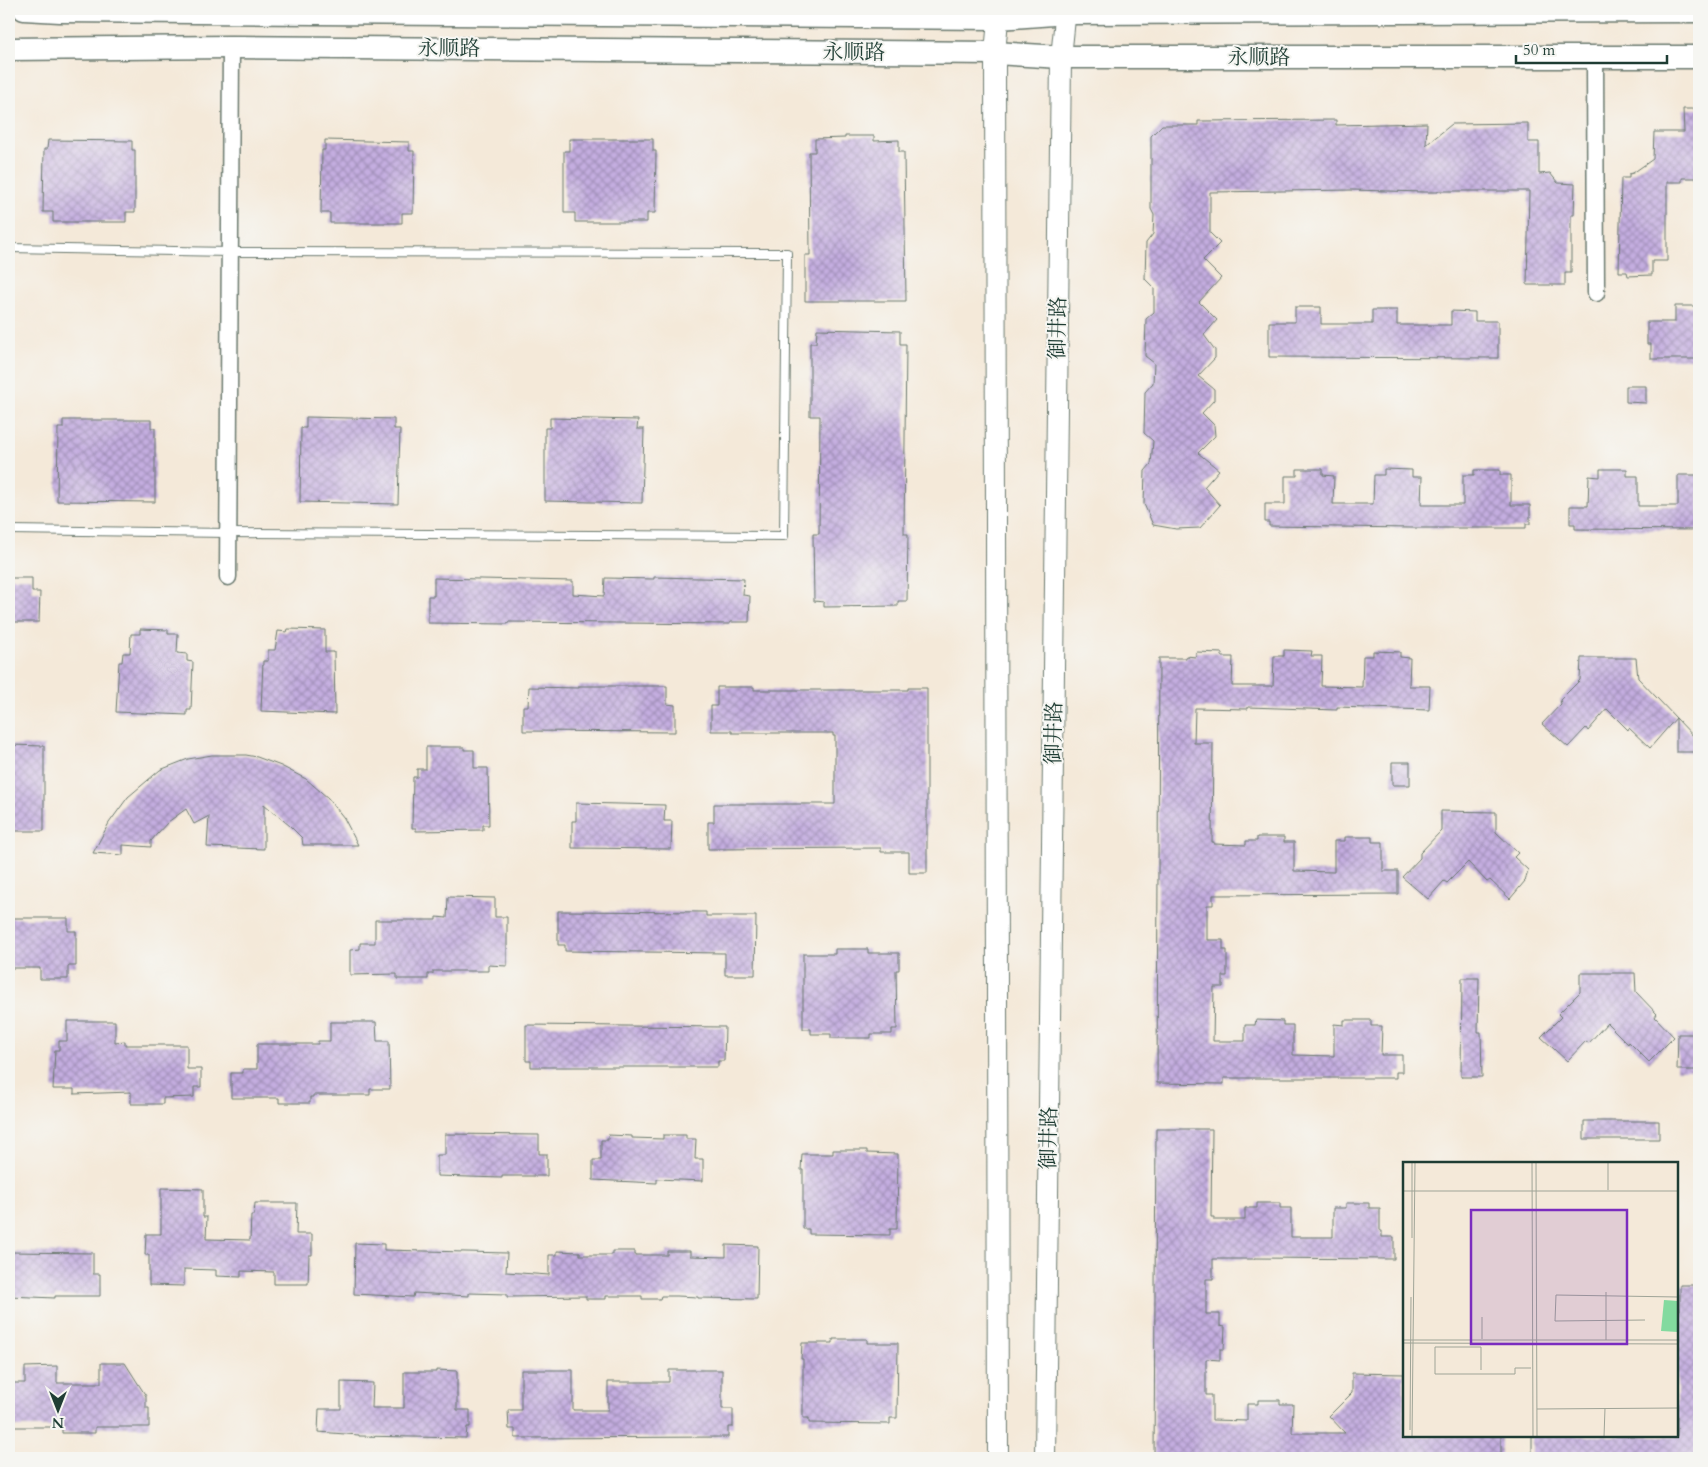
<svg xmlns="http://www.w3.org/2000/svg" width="1708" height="1467" viewBox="0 0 1708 1467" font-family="Cardo,'Noto Serif SC',serif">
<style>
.building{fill:url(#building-cross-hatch)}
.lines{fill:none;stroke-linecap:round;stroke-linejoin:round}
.service-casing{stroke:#6a796e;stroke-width:10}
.minor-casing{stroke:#6a796e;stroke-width:19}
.tertiary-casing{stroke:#6a796e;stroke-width:22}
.secondary-casing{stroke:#6a796e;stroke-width:25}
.service{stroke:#fff;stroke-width:8}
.minor{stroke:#fff;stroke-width:16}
.tertiary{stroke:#fff;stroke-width:20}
.secondary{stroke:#fff;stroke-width:22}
.labels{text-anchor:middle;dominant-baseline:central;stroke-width:4;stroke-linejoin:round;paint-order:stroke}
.street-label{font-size:21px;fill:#1f3d34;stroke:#f6f6f2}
.inset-road{fill:none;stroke:#9fa497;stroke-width:1}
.view{fill:#7b2cbf;fill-opacity:0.15;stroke:#7b2cbf;stroke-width:2.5}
.inset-edge{fill:none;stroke:#1f3d34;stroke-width:2.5}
</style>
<defs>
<pattern id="building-cross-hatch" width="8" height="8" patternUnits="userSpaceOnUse" patternTransform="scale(1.25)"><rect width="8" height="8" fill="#c4ade0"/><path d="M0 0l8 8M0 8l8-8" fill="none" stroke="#9f8eb6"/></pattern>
</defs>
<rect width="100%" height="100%" fill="#f6f6f2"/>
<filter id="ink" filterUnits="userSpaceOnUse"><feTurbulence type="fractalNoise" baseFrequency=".02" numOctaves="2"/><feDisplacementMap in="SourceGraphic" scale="10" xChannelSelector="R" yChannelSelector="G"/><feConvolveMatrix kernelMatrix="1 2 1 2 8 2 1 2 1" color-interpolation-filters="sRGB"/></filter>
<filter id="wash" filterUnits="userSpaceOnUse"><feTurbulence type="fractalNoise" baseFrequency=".0096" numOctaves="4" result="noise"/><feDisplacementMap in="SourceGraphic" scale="20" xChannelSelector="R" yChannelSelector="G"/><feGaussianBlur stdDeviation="1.12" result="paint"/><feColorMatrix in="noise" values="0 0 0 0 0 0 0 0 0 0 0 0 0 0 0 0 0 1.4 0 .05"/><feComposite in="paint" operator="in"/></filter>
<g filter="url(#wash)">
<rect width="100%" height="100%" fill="#f4e9d9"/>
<g id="blocks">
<!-- building -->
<path class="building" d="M 1683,109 L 1699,109 L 1699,178 L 1682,178 L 1682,182 L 1667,182 L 1667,261 L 1652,261 L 1652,275 L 1628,276 L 1627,272 L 1619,272 L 1621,178 L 1629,178 L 1629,174 L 1633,173 L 1653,159 L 1654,132 L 1684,132 Z
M 1336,120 L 1336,125 L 1427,123 L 1426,145 L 1452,124 L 1528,123 L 1528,142 L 1539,142 L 1539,174 L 1550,173 L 1558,183 L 1575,184 L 1574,215 L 1571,215 L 1571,273 L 1565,273 L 1565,285 L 1527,285 L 1529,191 L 1438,191 L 1438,192 L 1424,192 L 1352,190 L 1210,192 L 1210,233 L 1220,243 L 1203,260 L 1221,278 L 1199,302 L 1217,320 L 1204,335 L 1215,350 L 1215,358 L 1198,376 L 1214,389 L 1214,400 L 1202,413 L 1214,425 L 1215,436 L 1198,453 L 1219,470 L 1204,487 L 1220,505 L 1200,528 L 1176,529 L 1153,525 L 1144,504 L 1145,471 L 1151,464 L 1153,441 L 1144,433 L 1145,392 L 1153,383 L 1154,363 L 1145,356 L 1146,319 L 1154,312 L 1154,288 L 1145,279 L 1146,243 L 1153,234 L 1154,215 L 1151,209 L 1151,136 L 1162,125 L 1198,125 L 1198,121 Z
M 845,136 L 874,136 L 874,141 L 899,140 L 899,152 L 904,152 L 906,301 L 805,301 L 805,255 L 810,255 L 809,152 L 815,152 L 815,139 L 845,138 Z
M 569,139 L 653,139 L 653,151 L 656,151 L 655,213 L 647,213 L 647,222 L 575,222 L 575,213 L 564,213 L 564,151 L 569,151 Z
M 48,140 L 132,141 L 132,150 L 135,150 L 135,212 L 126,212 L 126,222 L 53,222 L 53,212 L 43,212 L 44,149 L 47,149 Z
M 325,140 L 409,142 L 409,151 L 414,151 L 413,213 L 402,213 L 402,223 L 330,223 L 330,213 L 321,213 L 322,150 L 325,150 Z
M 1675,306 L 1699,306 L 1699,359 L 1651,359 L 1651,344 L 1647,344 L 1647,322 L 1675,322 Z
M 1295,307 L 1321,307 L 1321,324 L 1372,324 L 1372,310 L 1397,310 L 1397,325 L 1451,325 L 1451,311 L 1475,312 L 1475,321 L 1498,321 L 1498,358 L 1269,357 L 1269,322 L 1295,322 Z
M 817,329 L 900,331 L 900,344 L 906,344 L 904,534 L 908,534 L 907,601 L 898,601 L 898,606 L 824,607 L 824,602 L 814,601 L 813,534 L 819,534 L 820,416 L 810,416 L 810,343 L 816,343 Z
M 1626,386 L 1646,386 L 1646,403 L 1626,402 Z
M 306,417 L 394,419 L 394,429 L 400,429 L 398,504 L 300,502 L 301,428 L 306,428 Z
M 550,418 L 638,420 L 637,429 L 644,429 L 642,503 L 545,501 L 545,428 L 550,428 Z
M 63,420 L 151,420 L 151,428 L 155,428 L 155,502 L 57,501 L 58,428 L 63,428 Z
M 1297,469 L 1323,469 L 1323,475 L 1334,476 L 1333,504 L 1373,504 L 1374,475 L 1384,475 L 1384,469 L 1412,470 L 1412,477 L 1422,477 L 1421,505 L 1463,505 L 1463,475 L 1474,475 L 1474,470 L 1500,470 L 1500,475 L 1511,475 L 1511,505 L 1530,505 L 1530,524 L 1526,524 L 1526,528 L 1412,528 L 1269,526 L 1269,522 L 1265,522 L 1265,504 L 1285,504 L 1285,476 L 1297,476 Z
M 1600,469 L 1627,469 L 1627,476 L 1638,476 L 1638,506 L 1678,506 L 1678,475 L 1699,475 L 1699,530 L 1575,529 L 1575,524 L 1570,524 L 1570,506 L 1588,506 L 1589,476 L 1600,477 Z
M 654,577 L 744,579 L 743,595 L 750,596 L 749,622 L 730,622 L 730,624 L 508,622 L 508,624 L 428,623 L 428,596 L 434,596 L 434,578 L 573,581 L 573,594 L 604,596 L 605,578 L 654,579 Z
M 9,578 L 32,578 L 32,592 L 40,592 L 39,622 L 9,622 Z
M 140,629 L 168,630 L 168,634 L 178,634 L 177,653 L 187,654 L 187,661 L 193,662 L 191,710 L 187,710 L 187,715 L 116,712 L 119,662 L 122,662 L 123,653 L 130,653 L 131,634 L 140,634 Z
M 288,629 L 325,630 L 325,652 L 334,652 L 335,714 L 261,711 L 263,661 L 268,661 L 268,650 L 275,650 L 278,631 L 287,632 Z
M 1284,650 L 1312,651 L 1311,656 L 1322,656 L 1321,686 L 1362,687 L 1363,656 L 1373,656 L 1373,651 L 1400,652 L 1400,657 L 1410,658 L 1409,686 L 1430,686 L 1429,710 L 1337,707 L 1337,710 L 1248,707 L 1248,709 L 1195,708 L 1194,743 L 1213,743 L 1212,842 L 1214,842 L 1214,844 L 1246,845 L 1246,841 L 1257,841 L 1257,837 L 1284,837 L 1284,842 L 1294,842 L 1294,871 L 1334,872 L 1334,841 L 1345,841 L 1345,837 L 1372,837 L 1372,842 L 1383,842 L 1383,871 L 1398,871 L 1398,894 L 1213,895 L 1213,905 L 1207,905 L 1207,940 L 1223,940 L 1223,950 L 1227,950 L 1227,976 L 1223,976 L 1223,987 L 1214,987 L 1213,1041 L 1245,1041 L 1245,1025 L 1255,1025 L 1256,1020 L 1283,1021 L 1283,1025 L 1293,1025 L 1293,1055 L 1334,1056 L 1334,1024 L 1344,1025 L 1344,1020 L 1371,1020 L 1371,1026 L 1382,1026 L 1381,1055 L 1402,1055 L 1402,1072 L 1396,1072 L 1396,1078 L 1224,1078 L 1224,1084 L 1157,1083 L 1159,658 L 1186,658 L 1186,656 L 1196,657 L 1196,652 L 1222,653 L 1222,657 L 1233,657 L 1232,686 L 1273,686 L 1274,656 L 1284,656 Z
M 1581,658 L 1636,658 L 1638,678 L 1676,718 L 1650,748 L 1629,728 L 1628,730 L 1607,709 L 1588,731 L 1586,728 L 1568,747 L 1542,724 L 1561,704 L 1560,700 L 1580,680 Z
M 579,686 L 667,686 L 667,704 L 675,705 L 675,732 L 523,731 L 523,706 L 528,706 L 529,687 L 579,688 Z
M 717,687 L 754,687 L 754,690 L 908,690 L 908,688 L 927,688 L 927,873 L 909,873 L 909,852 L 881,852 L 881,848 L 708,849 L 708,822 L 714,822 L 714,804 L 835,804 L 835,736 L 833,736 L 833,733 L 732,733 L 732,731 L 711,731 L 711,706 L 717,706 Z
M 1676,718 L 1697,740 L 1697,752 L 1676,752 Z
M 9,745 L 44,746 L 44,831 L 9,831 Z
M 426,747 L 464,747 L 464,750 L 474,750 L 474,768 L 488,768 L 489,825 L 483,825 L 483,830 L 416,831 L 416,828 L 412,828 L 413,777 L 417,777 L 417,769 L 426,769 Z
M 212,755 L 246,755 L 257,757 L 281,766 L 306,779 L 328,798 L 344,818 L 358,845 L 303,845 L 302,838 L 290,826 L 264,804 L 264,849 L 207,847 L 209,816 L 194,824 L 186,809 L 168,822 L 157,834 L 151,841 L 151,847 L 123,845 L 123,855 L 93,853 L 109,823 L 128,797 L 160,770 L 188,759 Z
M 1392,762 L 1410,762 L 1410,785 L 1392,785 Z
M 576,803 L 665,805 L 664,821 L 672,821 L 671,849 L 572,848 L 572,821 L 576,821 Z
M 1441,811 L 1496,812 L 1496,832 L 1518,853 L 1514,857 L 1528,870 L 1525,881 L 1510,899 L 1490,880 L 1487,882 L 1468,862 L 1447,883 L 1444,881 L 1428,899 L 1402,877 L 1420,858 L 1420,853 L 1441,831 Z
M 448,897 L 495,898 L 495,917 L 507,917 L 507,966 L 488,965 L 488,971 L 433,971 L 433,974 L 428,974 L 428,979 L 397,979 L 397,974 L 350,975 L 350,950 L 360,949 L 360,943 L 375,943 L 375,920 L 436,920 L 436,917 L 447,918 Z
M 558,911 L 706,912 L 706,916 L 756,916 L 755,975 L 725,975 L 725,953 L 565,951 L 565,945 L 558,945 Z
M 9,918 L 68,918 L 68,931 L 76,931 L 76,966 L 68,966 L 68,979 L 40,979 L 40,968 L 9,968 Z
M 835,949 L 868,949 L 868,953 L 899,953 L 899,970 L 896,970 L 897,1029 L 892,1029 L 892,1034 L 871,1034 L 871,1038 L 831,1038 L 831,1034 L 811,1034 L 811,1029 L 803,1029 L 803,954 L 835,954 Z
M 1580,973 L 1635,973 L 1636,992 L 1657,1014 L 1655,1017 L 1674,1037 L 1649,1062 L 1629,1042 L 1628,1044 L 1607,1023 L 1589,1043 L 1586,1041 L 1567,1061 L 1541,1037 L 1561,1017 L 1558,1014 L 1580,992 Z
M 1462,978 L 1479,978 L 1478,1032 L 1481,1032 L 1482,1077 L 1461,1077 Z
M 67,1021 L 115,1021 L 115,1042 L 125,1041 L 125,1045 L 187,1045 L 187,1069 L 201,1069 L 201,1087 L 194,1087 L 194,1097 L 163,1098 L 163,1104 L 131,1104 L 131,1092 L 74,1094 L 74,1089 L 53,1089 L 55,1050 L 59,1050 L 59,1041 L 67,1041 Z
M 330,1022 L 376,1022 L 377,1041 L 389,1041 L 390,1089 L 370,1089 L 370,1095 L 313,1095 L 313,1097 L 310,1097 L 310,1103 L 279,1103 L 279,1098 L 231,1098 L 231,1073 L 243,1073 L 243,1069 L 257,1069 L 257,1044 L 318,1044 L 318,1041 L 330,1041 Z
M 526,1025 L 725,1027 L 724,1061 L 718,1061 L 718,1067 L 531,1067 L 531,1061 L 526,1061 Z
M 1678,1034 L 1697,1034 L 1698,1039 L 1699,1039 L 1699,1070 L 1677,1070 Z
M 1584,1121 L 1659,1121 L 1659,1139 L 1584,1139 Z
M 1156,1129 L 1212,1129 L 1211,1217 L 1214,1217 L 1214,1220 L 1245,1220 L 1245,1208 L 1257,1208 L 1257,1203 L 1280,1203 L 1280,1208 L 1291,1208 L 1291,1237 L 1333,1237 L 1333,1208 L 1346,1208 L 1346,1203 L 1369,1203 L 1369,1208 L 1380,1208 L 1380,1231 L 1382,1231 L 1382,1237 L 1394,1237 L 1394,1259 L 1254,1258 L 1254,1259 L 1213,1259 L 1213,1279 L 1206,1279 L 1206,1314 L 1220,1314 L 1220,1326 L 1225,1327 L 1224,1349 L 1220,1349 L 1220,1360 L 1206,1359 L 1206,1395 L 1212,1395 L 1212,1420 L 1247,1421 L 1247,1404 L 1258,1404 L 1258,1400 L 1280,1400 L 1280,1404 L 1293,1404 L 1292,1433 L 1345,1433 L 1329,1416 L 1352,1393 L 1352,1373 L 1404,1374 L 1404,1436 L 1501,1436 L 1501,1458 L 1154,1458 Z
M 445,1134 L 539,1135 L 539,1154 L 547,1154 L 547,1176 L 502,1176 L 502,1178 L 437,1176 L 437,1155 L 445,1155 Z
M 608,1135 L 632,1136 L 632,1138 L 663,1139 L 663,1135 L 686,1135 L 686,1139 L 696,1139 L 695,1159 L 703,1159 L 703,1181 L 657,1179 L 657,1183 L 593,1180 L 593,1160 L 601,1160 L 601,1140 L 608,1140 Z
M 833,1150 L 867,1150 L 867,1153 L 898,1154 L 897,1229 L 890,1229 L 890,1235 L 809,1234 L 809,1229 L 803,1229 L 803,1170 L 801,1170 L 802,1154 L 833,1154 Z
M 161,1188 L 203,1189 L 203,1217 L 207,1217 L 206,1239 L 250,1240 L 251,1215 L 254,1215 L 255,1203 L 297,1203 L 296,1234 L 312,1234 L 312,1255 L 309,1255 L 308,1284 L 274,1284 L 274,1272 L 241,1271 L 241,1277 L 216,1276 L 216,1270 L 184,1269 L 184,1286 L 149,1285 L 149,1255 L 145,1255 L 146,1234 L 161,1234 Z
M 355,1243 L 384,1244 L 384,1250 L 507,1253 L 506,1272 L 549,1275 L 549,1255 L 557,1255 L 557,1251 L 580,1252 L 580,1255 L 612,1255 L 612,1251 L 635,1251 L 635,1255 L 667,1255 L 667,1251 L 690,1251 L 690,1256 L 726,1257 L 726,1245 L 758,1246 L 757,1299 L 698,1298 L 698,1297 L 677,1296 L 661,1296 L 660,1299 L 642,1299 L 642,1296 L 606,1296 L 606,1299 L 586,1299 L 586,1296 L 507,1297 L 507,1294 L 469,1293 L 469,1296 L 414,1293 L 413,1297 L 354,1294 Z
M 9,1252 L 93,1253 L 93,1274 L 100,1274 L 100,1296 L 55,1296 L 55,1298 L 9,1296 Z
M 1680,1285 L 1699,1285 L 1699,1458 L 1532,1458 L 1532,1436 L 1677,1436 L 1677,1310 L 1680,1310 Z
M 833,1339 L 867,1339 L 867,1343 L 898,1343 L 897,1418 L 890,1418 L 890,1424 L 809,1423 L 809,1418 L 803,1418 L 803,1359 L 801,1359 L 802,1343 L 833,1343 Z
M 101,1363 L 125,1363 L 146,1396 L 146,1408 L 149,1408 L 149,1427 L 95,1427 L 95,1433 L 62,1433 L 62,1427 L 9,1427 L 9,1410 L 11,1410 L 13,1383 L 25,1383 L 25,1367 L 57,1366 L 57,1383 L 101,1383 Z
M 436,1370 L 457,1371 L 457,1410 L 470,1410 L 470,1427 L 467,1427 L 466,1438 L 359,1436 L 359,1435 L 318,1432 L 319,1409 L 341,1409 L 341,1382 L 373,1383 L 372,1408 L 404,1408 L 404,1372 L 436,1372 Z
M 521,1370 L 573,1370 L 573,1410 L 608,1410 L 608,1382 L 669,1382 L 669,1370 L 722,1370 L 722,1409 L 733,1409 L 733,1427 L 728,1427 L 728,1437 L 515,1438 L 515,1429 L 509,1429 L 508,1410 L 521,1410 Z"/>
</g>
</g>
<g filter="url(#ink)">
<use href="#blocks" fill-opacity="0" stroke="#6a796e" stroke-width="1"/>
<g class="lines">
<!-- service casing -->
<g class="service-casing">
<path id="service" d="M 9,248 L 230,252 L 787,253 L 784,536 L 228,533 L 9,530"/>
</g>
<!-- minor casing -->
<g class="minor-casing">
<path id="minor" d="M 1595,57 L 1596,293
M 228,577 L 231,47"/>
</g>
<!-- tertiary casing -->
<g class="tertiary-casing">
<path id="tertiary" d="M 998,1458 L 995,53 L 999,9
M 1045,1458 L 1061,57 L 1066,9"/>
</g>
<!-- secondary casing -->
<g class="secondary-casing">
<path id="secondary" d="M 24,9 L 60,11 L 999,18 L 1067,13 L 1699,11
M 9,49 L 231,47 L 995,53 L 1061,57 L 1699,57"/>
</g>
<!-- service -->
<use href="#service" class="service"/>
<!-- minor -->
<use href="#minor" class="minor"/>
<!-- tertiary -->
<use href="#tertiary" class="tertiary"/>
<!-- secondary -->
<use href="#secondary" class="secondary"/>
</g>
</g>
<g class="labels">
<!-- street labels -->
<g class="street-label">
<text x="449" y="48">永顺路</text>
<text x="854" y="52">永顺路</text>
<text x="1259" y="57">永顺路</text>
<text transform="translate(1058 328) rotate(-89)">御井路</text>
<text transform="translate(1054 733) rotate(-89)">御井路</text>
<text transform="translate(1049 1138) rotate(-89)">御井路</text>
</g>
</g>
<!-- overview -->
<g transform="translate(1403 1162)">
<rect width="275" height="275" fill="#f4e9d9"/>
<path d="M 261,138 L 275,139 L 275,170 L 258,169 Z" fill="#83da9f"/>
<path class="inset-road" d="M 129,0 L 130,275M 133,0 L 134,275M 205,0 L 205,28M 0,29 L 275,29M 9,76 L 9,0M 79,155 L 79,177M 242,158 L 152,159 L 153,133 L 275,135M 0,178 L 275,178M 203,178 L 203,130M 0,181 L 275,182M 78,185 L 32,185 L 32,212 L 112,212 L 112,206 L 128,206M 78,208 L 78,185M 134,247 L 275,246M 7,268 L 8,135M 9,275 L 12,0M 201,275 L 202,246"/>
<path class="view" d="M 68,48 L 224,48 L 224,182 L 68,182 Z"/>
<rect width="275" height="275" class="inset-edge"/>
</g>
<!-- margin -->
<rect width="1708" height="1467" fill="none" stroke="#f6f6f2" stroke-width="30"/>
<!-- north arrow -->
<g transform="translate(58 1410) rotate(180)" stroke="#f6f6f2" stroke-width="4" paint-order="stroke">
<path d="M0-4L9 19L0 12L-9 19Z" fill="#1f3d34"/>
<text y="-8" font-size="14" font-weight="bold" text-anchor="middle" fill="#1f3d34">N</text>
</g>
<!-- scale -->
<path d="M1516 55v8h151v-8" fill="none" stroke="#1f3d34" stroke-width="2.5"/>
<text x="1523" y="55" font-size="15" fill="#1f3d34" stroke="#f6f6f2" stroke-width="4" paint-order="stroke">50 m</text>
</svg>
